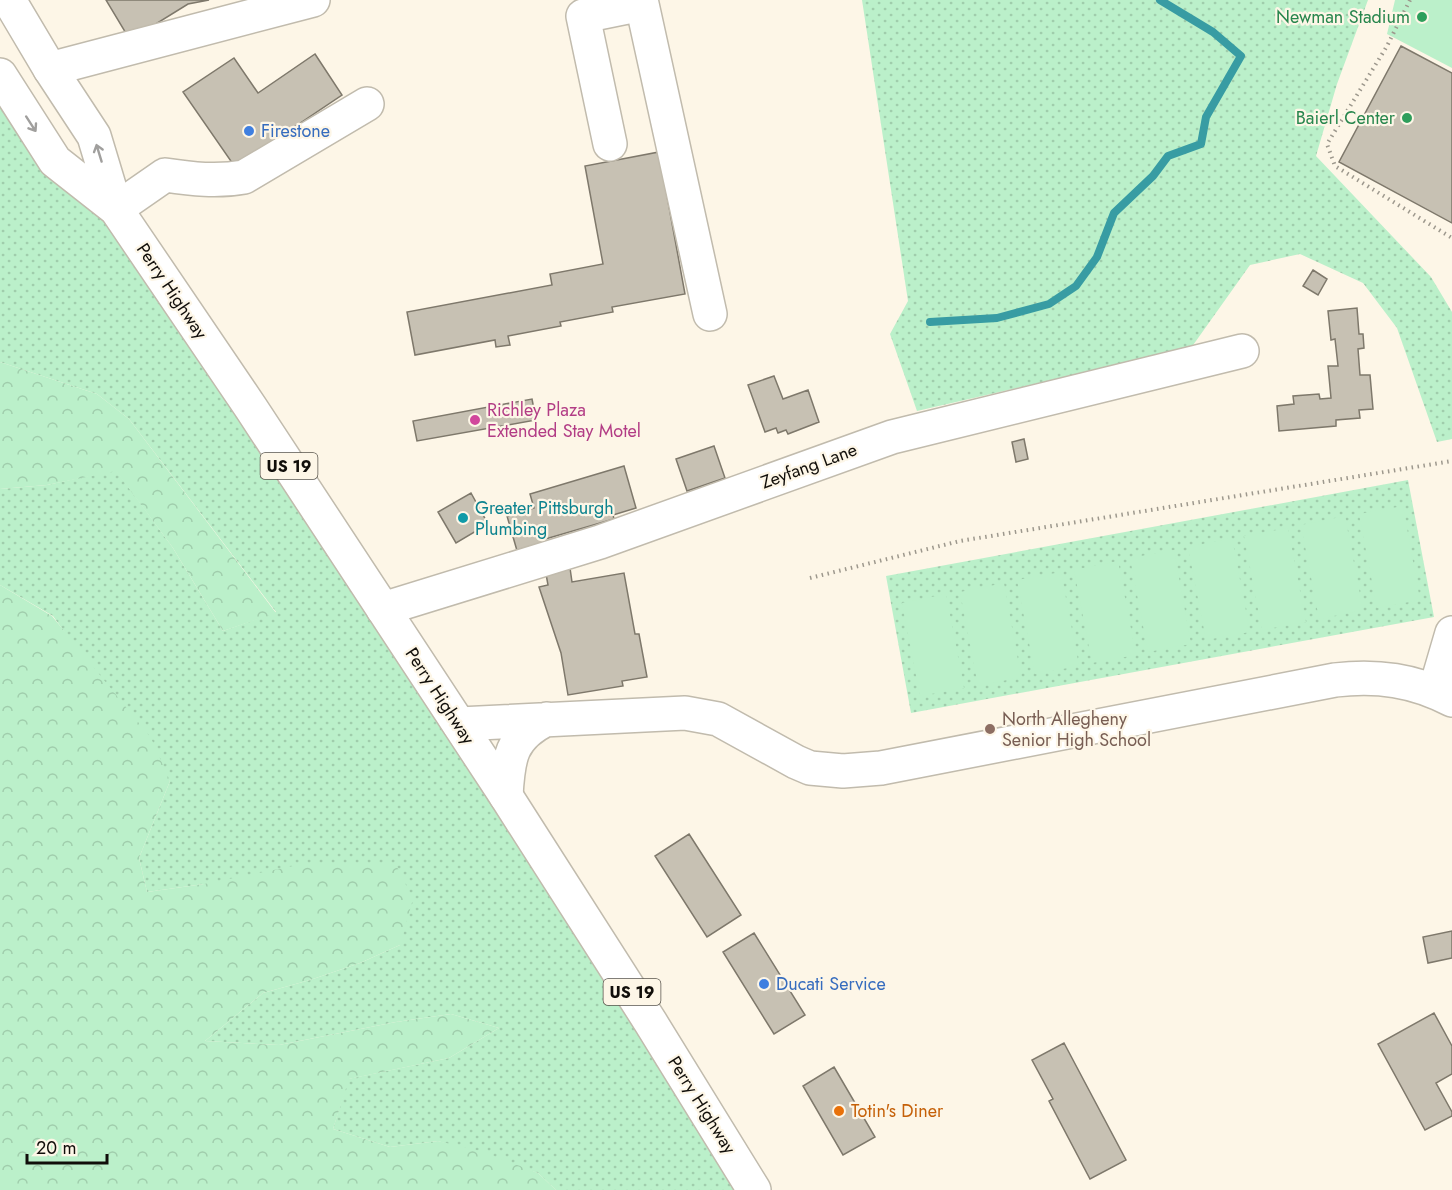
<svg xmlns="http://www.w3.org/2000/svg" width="1452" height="1190" viewBox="0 0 1452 1190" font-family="Jost,sans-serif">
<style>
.green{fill:url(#green-dots)}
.forest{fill:url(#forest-crowns)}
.pitch{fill:#bbf0ca}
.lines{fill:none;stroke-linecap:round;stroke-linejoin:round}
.stream{stroke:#389ca3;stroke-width:8}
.building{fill:#c7c1b3;stroke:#7e786b;stroke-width:1.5}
.minor-casing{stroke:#c1bbad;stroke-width:36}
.highway-casing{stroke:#c1bbad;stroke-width:36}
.path{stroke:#9d988d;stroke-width:4;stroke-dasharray:1.5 4.5;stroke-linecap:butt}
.minor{stroke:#fff;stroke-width:33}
.highway{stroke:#fff;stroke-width:33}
.oneway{stroke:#a09f9d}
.leisure-dot{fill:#2e9e5b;stroke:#fdf6e7;stroke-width:2}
.shop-dot{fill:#3f7fe0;stroke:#fdf6e7;stroke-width:2}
.hotel-dot{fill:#d1479c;stroke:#fdf6e7;stroke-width:2}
.culture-dot{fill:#0f9aa8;stroke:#fdf6e7;stroke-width:2}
.education-dot{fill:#8d6e63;stroke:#fdf6e7;stroke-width:2}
.food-dot{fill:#e8710a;stroke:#fdf6e7;stroke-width:2}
.labels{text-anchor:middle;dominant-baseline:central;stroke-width:4.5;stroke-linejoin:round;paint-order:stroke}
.shield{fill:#fdf6e7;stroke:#58544c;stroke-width:1.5}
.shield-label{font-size:16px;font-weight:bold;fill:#110e0a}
.leisure-label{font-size:18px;fill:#27864d;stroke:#fdf6e7;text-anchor:end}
.shop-label{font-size:18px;fill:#366cbe;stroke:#fdf6e7;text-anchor:start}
.street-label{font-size:18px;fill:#110e0a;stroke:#fdf6e7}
.hotel-label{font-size:18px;fill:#b23c85;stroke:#fdf6e7;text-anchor:start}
.culture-label{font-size:18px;fill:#0d838f;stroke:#fdf6e7;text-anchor:start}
.education-label{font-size:18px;fill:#785e54;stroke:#fdf6e7;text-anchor:start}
.food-label{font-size:18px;fill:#c56008;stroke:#fdf6e7;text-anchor:start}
</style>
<defs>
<pattern id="green-dots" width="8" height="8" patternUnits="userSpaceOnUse" patternTransform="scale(1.5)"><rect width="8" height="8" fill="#bbf0ca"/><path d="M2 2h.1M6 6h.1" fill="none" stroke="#a0cdac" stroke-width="1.8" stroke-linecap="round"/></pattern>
<pattern id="forest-crowns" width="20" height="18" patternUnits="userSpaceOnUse" patternTransform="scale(1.5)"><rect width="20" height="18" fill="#bbf0ca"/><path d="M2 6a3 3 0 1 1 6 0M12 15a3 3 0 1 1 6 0" fill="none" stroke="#a0cdac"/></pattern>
</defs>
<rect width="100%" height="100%" fill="#fdf6e7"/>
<!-- green -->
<path class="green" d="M 862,0 L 1368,0 L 1337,84 L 1316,156 L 1431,277 L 1452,312 L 1452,439 L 1437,442 L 1397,328 L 1363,283 L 1300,254 L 1250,265 L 1191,348 L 917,411 L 890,334 L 908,301 Z
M 0,75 L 116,209 L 754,1190 L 556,1190 L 538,1173 L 438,1141 L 390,1147 L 333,1129 L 348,1079 L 449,1058 L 499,1028 L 451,1014 L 396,1022 L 279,1045 L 205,1041 L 263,993 L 310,980 L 360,963 L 400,945 L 204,884 L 147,892 L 139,858 L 170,781 L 53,616 L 0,585 L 0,489 L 47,485 L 116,470 L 173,548 L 223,631 L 276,612 L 129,419 L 97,394 L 0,362 Z
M 1408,480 L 1434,617 L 911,713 L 886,576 Z"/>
<!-- forest -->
<path class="forest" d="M 0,362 L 97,394 L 129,419 L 276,613 L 223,631 L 173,548 L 116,471 L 47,485 L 0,489 Z
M 0,585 L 52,616 L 151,738 L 170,781 L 139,858 L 147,892 L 204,884 L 303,864 L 396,865 L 413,899 L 400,945 L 360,963 L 310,980 L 263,993 L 205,1041 L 279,1045 L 396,1022 L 451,1014 L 499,1028 L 449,1058 L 349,1079 L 333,1129 L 390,1147 L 438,1141 L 480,1151 L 538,1173 L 556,1190 L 0,1190 Z"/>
<!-- pitch -->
<path class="pitch" d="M 1395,0 L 1452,0 L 1452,68 L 1387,34 Z
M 1403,506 L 1420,600 L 1377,608 L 1359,514 Z
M 1345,516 L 1363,610 L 1319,619 L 1301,525 Z
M 1288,528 L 1306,622 L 1262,630 L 1244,536 Z
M 1232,538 L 1250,632 L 1206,640 L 1188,547 Z
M 1174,550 L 1191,644 L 1148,652 L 1130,558 Z
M 1118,561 L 1136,655 L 1092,663 L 1074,570 Z
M 1061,572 L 1079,666 L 1035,674 L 1017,580 Z
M 1004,583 L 1021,677 L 978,686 L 960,592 Z
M 946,594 L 964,688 L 920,696 L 902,603 Z"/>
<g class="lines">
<!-- stream -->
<path class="stream" d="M 930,322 L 997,318 L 1049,304 L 1076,286 L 1097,257 L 1114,213 L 1153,176 L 1168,156 L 1201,144 L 1206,117 L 1241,56 L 1213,32 L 1160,0"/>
</g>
<!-- building -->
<path class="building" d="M 106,0 L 209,0 L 188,4 L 130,40 Z
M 1401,46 L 1452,73 L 1452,223 L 1339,162 Z
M 315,54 L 342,95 L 235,167 L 183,92 L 234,58 L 258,93 Z
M 659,152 L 685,294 L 612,307 L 613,312 L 560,322 L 561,326 L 508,336 L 510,345 L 496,347 L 495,340 L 415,355 L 407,312 L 552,285 L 550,274 L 603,264 L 585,166 Z
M 1313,270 L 1327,279 L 1318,295 L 1303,286 Z
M 1357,308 L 1359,334 L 1363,334 L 1364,348 L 1358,349 L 1360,375 L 1370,375 L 1373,409 L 1359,410 L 1360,418 L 1336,420 L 1336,426 L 1279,431 L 1277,406 L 1294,404 L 1293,396 L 1319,394 L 1320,399 L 1331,398 L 1328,366 L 1338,366 L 1335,339 L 1331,340 L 1328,311 Z
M 774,376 L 783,399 L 808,390 L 819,422 L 788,434 L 786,430 L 778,433 L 776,428 L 765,432 L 748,385 Z
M 532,399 L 536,420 L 417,441 L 413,421 Z
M 1024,439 L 1028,459 L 1016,462 L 1012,442 Z
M 714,446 L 725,478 L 687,491 L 676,459 Z
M 624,466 L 636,508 L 613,515 L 614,519 L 542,540 L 546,553 L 520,561 L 507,516 L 534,508 L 530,494 Z
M 471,493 L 488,524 L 456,543 L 438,512 Z
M 570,568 L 572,582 L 624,573 L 635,634 L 639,634 L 647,677 L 622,681 L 623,686 L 568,695 L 561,653 L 539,587 L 548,585 L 546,574 Z
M 689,834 L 741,915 L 707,937 L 655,856 Z
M 1452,931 L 1452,958 L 1428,963 L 1423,937 Z
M 754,933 L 805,1015 L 774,1034 L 723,952 Z
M 1434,1013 L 1452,1046 L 1452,1074 L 1436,1083 L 1452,1112 L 1452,1116 L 1425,1130 L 1378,1044 Z
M 1064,1043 L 1126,1160 L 1090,1179 L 1049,1101 L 1053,1099 L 1032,1060 Z
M 834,1067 L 875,1137 L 843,1155 L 803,1086 Z"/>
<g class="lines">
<!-- minor casing -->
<g class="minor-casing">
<path id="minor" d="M 50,69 L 313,0
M 610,144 L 583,16 L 642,4 L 710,314
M 116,209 L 165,175 C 192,179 217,182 244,177 L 367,104
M 383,609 L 600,542 L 892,437 L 1242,351
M 1435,691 L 1452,633
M 459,724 L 685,713 L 718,719 L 796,762 L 810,768 L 843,771 L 881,768 L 1335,680 C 1377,675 1414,680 1452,700
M 506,796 C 508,759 510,737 547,719"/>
</g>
<!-- highway casing -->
<g class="highway-casing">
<path id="highway" d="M 9,0 L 50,69 L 94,136 L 116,209
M 0,75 L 55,161 L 116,209 L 251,408 L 506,796 L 651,1023 L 754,1190"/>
</g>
<!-- path -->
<path class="path" d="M 1410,0 L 1387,46 L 1327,144 L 1335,166 L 1452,238
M 810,578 L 960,541 L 1452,461"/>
<!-- minor -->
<use href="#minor" class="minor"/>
<!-- highway -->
<use href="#highway" class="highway"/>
</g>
<!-- one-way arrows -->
<defs><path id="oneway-shaft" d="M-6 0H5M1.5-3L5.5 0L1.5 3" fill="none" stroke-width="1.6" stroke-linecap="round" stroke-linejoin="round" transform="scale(1.5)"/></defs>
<g class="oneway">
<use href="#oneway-shaft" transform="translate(31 124) rotate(57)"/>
<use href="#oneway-shaft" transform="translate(99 153) rotate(-107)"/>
</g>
<!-- markers -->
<g class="leisure-dot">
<circle cx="1422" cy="17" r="6"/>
<circle cx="1407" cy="118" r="6"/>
</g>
<g class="shop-dot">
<circle cx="249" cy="131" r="6"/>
<circle cx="764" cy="984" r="6"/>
</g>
<circle class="hotel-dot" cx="475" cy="420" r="6"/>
<circle class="culture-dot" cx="463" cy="518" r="6"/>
<circle class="education-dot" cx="990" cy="729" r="6"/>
<circle class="food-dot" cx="839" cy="1111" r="6"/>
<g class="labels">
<!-- shield labels -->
<g class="shield">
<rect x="260.5" y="453" width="57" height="26" rx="4.5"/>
<rect x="603.5" y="979" width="57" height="26" rx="4.5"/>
</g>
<g class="shield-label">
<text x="289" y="466">US 19</text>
<text x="632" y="992">US 19</text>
</g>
<!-- leisure labels -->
<g class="leisure-label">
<text x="1410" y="17">Newman Stadium</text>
<text x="1395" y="118">Baierl Center</text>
</g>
<!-- shop labels -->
<g class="shop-label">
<text x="261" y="131">Firestone</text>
<text x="776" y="984">Ducati Service</text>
</g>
<!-- street labels -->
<g class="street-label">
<text transform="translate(172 291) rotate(56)">Perry Highway</text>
<text transform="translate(809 466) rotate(-20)">Zeyfang Lane</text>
<text transform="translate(440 696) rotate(57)">Perry Highway</text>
<text transform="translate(702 1105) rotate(58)">Perry Highway</text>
</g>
<!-- hotel labels -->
<g class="hotel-label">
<text x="487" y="410">Richley Plaza<tspan x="487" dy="21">Extended Stay Motel</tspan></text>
</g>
<!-- culture labels -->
<g class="culture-label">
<text x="475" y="508">Greater Pittsburgh<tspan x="475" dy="21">Plumbing</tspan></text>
</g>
<!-- education labels -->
<g class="education-label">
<text x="1002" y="719">North Allegheny<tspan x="1002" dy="21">Senior High School</tspan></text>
</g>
<!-- food labels -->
<g class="food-label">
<text x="851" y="1111">Totin's Diner</text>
</g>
</g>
<!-- scale -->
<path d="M27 1154v9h80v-9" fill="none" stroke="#110e0a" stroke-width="3"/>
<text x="36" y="1154" font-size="18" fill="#110e0a" stroke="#fdf6e7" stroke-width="4.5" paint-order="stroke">20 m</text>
</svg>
